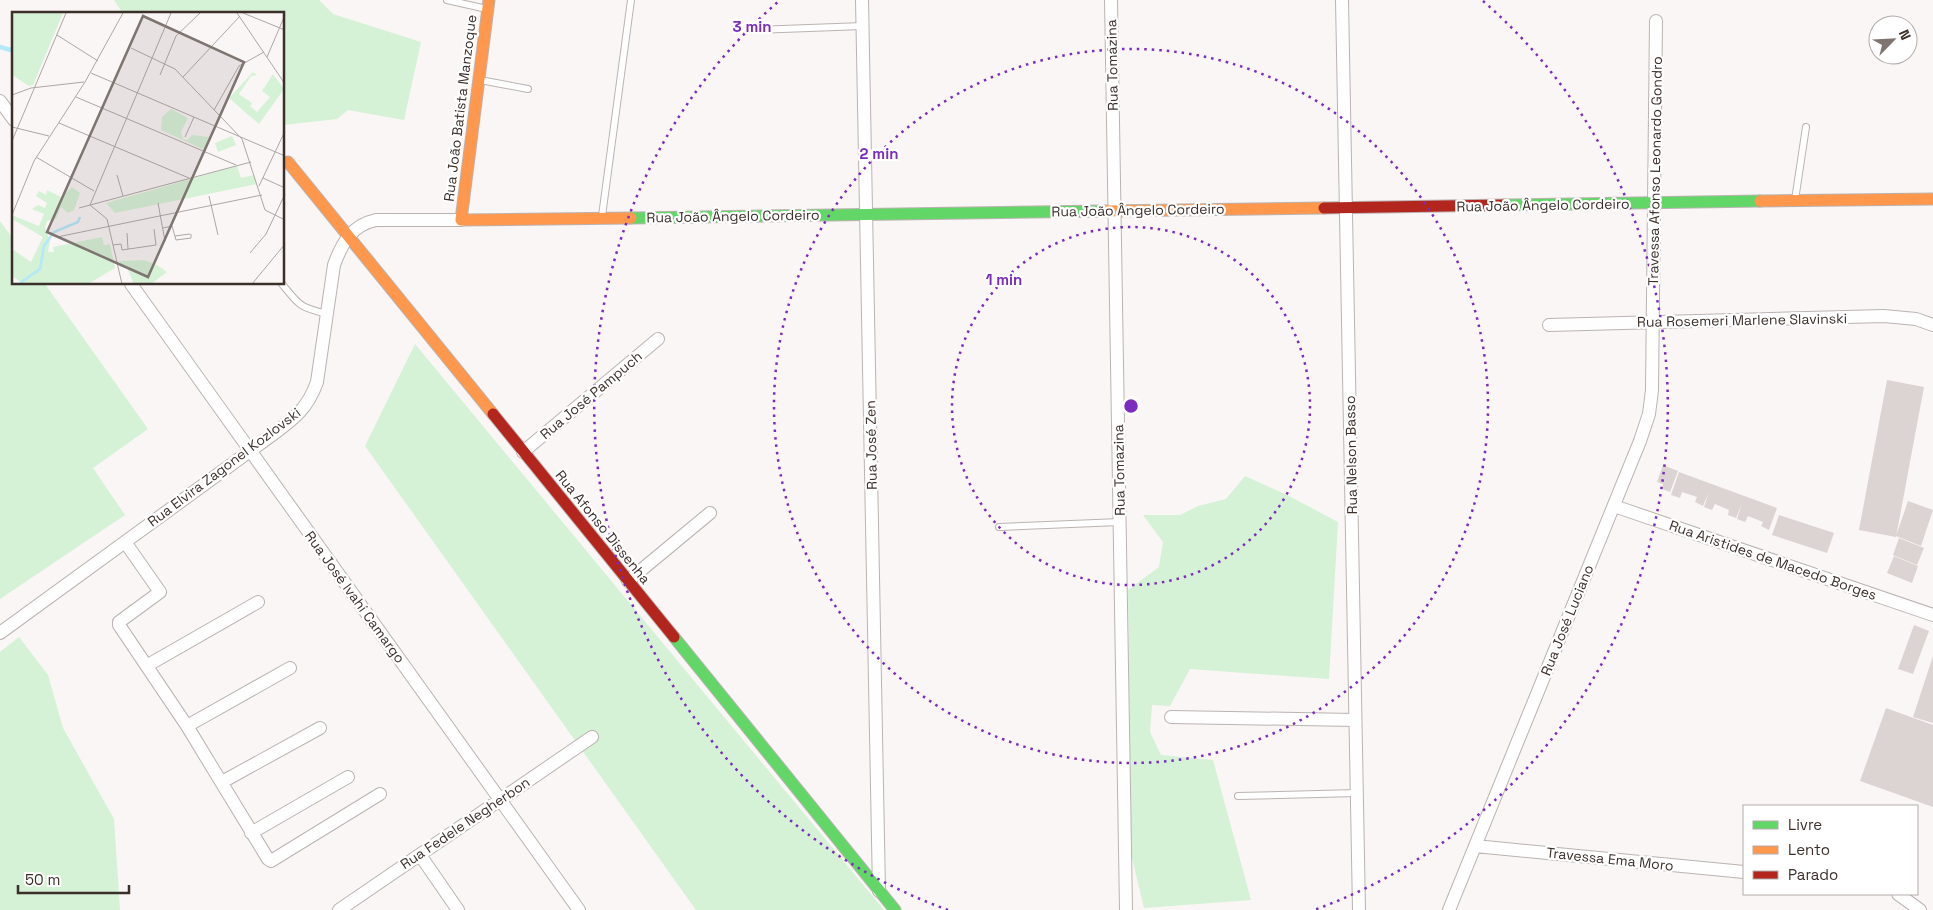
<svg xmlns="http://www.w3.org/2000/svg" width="1933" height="910" viewBox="0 0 1933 910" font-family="'Space Grotesk',sans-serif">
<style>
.green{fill:#d5f1d6}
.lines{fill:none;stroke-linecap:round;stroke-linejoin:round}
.stream{stroke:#b3e9f8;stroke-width:4.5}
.building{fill:#dcd4d2}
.lane-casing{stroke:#bbb3b1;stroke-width:8}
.street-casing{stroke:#bbb3b1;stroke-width:14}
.fast-casing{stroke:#bbb3b1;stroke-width:13}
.slow-casing{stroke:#bbb3b1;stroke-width:13}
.jam-casing{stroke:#bbb3b1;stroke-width:13}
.lane{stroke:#fefefe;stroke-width:6}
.street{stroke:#fefefe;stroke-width:12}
.fast{stroke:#63d668;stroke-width:11}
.slow{stroke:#ff974d;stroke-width:11}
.jam{stroke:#b3261e;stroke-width:11}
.ring{fill:none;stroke:#7b2cbf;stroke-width:2.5;stroke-dasharray:2.5 5}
.labels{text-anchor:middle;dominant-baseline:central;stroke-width:4.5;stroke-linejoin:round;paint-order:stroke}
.street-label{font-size:14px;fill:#3b2f2a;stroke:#fff}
.inset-river{fill:none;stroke:#b3e9f8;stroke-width:2.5}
.inset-road{fill:none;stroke:#aea6a4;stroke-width:1}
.view{fill:#7e7571;fill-opacity:0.15;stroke:#7e7571;stroke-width:2.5}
.inset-edge{fill:none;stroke:#3b2f2a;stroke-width:2.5}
.centre{fill:#7b2cbf;stroke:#fff;stroke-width:2.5}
.ring-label{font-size:15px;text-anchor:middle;font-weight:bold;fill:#7b2cbf;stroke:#fff;stroke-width:4.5;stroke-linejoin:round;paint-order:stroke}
</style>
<rect width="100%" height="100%" fill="#faf6f5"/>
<!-- green -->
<path class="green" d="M 114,0 L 319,0 L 333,14 L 421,42 L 404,120 L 348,110 L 337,119 L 284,125 L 284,14 L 123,14 Z
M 0,221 L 14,240 L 14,284 L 45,284 L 148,429 L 93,468 L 125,515 L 0,599 Z
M 415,344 L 884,910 L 696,910 L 365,446 Z
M 1245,476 L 1289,496 L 1338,522 L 1329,679 L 1190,669 L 1170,706 L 1152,705 L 1150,732 L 1161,755 L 1213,760 L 1251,900 L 1144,908 L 1131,854 L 1128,590 L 1159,567 L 1163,542 L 1143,515 L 1180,515 L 1198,506 L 1226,499 Z
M 19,637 L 48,675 L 63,728 L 114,819 L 120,910 L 0,910 L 0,652 Z"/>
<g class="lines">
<!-- stream -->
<path class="stream" d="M 0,47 L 14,51"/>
</g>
<!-- building -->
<path class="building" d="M 1887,380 L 1924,387 L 1896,537 L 1859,530 Z
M 1663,465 L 1678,471 L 1670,492 L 1662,489 L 1663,484 L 1657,482 Z
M 1679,472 L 1777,508 L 1769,530 L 1761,526 L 1763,522 L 1748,516 L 1745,522 L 1737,519 L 1742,503 L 1736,518 L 1728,515 L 1729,510 L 1715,504 L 1712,510 L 1704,507 L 1709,492 L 1703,506 L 1695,502 L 1697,497 L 1682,492 L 1680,498 L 1671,495 Z
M 1908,501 L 1933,510 L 1921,546 L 1896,536 Z
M 1779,515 L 1834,533 L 1827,553 L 1772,535 Z
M 1899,538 L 1924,548 L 1917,565 L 1893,555 Z
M 1894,556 L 1918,566 L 1912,583 L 1887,573 Z
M 1914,625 L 1929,631 L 1913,674 L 1898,669 Z
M 1933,656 L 1933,723 L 1913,717 Z
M 1886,708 L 1933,725 L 1933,807 L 1860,781 Z"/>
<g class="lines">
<!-- lane casing -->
<g class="lane-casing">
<path id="lane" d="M 447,0 L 487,9
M 753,30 L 863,26
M 480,80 L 528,89
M 1795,200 L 1806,127
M 602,216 L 631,0
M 282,284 C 300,306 299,307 327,314
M 999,527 L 1120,522
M 1238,796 L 1357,793"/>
</g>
<!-- street casing -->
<g class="street-casing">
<path id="street" d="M 862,0 L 879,891
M 1111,0 L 1126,910
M 1342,0 L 1359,910
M 0,101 L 14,120
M 131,284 L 579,910
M 1549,325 L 1884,316 L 1916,319 L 1933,325
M 523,452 L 658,339
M 1614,506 L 1933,615
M 125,542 L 160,592 L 119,622 L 119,625 L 187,726 L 268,859 L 271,861 L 380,794
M 628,581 L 710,513
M 0,633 L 272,435 C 294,419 308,408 317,382 L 334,265 C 342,243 352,225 376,220 L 461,220
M 148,665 L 258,602
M 1171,717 L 1355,720
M 187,726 L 290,668
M 222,782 L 320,728
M 251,833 L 348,777
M 1475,846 L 1744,872
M 420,855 L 458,910
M 1898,894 L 1920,910
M 339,910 L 592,737
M 1449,910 L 1640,441 L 1649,414 L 1652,390 L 1656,21"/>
</g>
<!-- fast casing -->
<g class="fast-casing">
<path id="fast" d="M 1504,205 L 1760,201
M 631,218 L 1104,211
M 674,637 L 895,910"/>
</g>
<!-- slow casing -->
<g class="slow-casing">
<path id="slow" d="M 489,0 L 461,220 L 631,218
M 288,162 L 493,414
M 1760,201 L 1933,199
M 1104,211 L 1324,208"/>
</g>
<!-- jam casing -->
<g class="jam-casing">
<path id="jam" d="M 1324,208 L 1504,205
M 493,414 L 674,637"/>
</g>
<!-- lane -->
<use href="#lane" class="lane"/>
<!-- street -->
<use href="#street" class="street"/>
<!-- fast -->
<use href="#fast" class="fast"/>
<!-- slow -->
<use href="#slow" class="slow"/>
<!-- jam -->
<use href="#jam" class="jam"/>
</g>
<!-- distance rings -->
<g class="ring">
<circle cx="1131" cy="406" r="179"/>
<circle cx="1131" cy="406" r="357"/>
<path d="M948 910A536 536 0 0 1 779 1M1483 1A536 536 0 0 1 1314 910"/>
</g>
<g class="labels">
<!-- street labels -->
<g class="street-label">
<text transform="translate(1112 65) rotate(-91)">Rua Tomazina</text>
<text transform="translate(460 108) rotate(-83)">Rua João Batista Manzoque</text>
<text transform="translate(1655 171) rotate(-89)">Travessa Afonso Leonardo Gondro</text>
<text transform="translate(1543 205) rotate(-1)">Rua João Ângelo Cordeiro</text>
<text transform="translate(1138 210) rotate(-1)">Rua João Ângelo Cordeiro</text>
<text transform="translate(733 216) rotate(-1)">Rua João Ângelo Cordeiro</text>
<text transform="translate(1742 320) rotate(-1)">Rua Rosemeri Marlene Slavinski</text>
<text transform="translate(591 395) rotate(-40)">Rua José Pampuch</text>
<text transform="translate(871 445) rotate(-91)">Rua José Zen</text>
<text transform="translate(1351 455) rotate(-91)">Rua Nelson Basso</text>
<text transform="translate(224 467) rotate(-37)">Rua Elvira Zagonel Kozlovski</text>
<text transform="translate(1119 470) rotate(-91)">Rua Tomazina</text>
<text transform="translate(603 527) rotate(51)">Rua Afonso Dissenha</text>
<text transform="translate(1773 560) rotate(19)">Rua Aristides de Macedo Borges</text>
<text transform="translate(355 597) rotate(54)">Rua José Ivahí Camargo</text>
<text transform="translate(1567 620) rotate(-68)">Rua José Luciano</text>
<text transform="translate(465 823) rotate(-34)">Rua Fedele Negherbon</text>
<text transform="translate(1610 859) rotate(6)">Travessa Ema Moro</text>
</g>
</g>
<!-- overview -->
<g transform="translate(12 12)">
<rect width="272" height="272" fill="#faf6f5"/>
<path d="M 0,1 L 51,1 L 21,73 L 17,74 L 0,63 ZM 241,60 L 245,63 L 239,64 L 227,82 L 240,91 L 238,94 L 245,100 L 258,85 L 250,79 L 261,62 L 272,77 L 247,112 L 217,86 ZM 159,97 L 176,106 L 169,120 L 171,127 L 176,128 L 180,123 L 197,125 L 193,138 L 149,118 L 150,105 ZM 220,124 L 224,133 L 206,140 L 203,131 ZM 225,154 L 229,166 L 242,163 L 245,172 L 103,201 L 94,191 ZM 60,175 L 68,181 L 62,198 L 56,201 L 49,195 L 44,207 L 35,209 L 33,216 L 38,229 L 36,240 L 42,240 L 41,235 L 90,225 L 92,233 L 98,232 L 103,256 L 76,272 L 12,272 L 0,264 L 0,237 L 19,250 L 31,225 L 0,207 L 2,204 L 27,214 L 32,202 L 20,197 L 26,193 L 33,196 L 35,191 L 24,184 L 27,179 L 34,183 L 35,178 L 49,185 ZM 132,248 L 145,253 L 155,260 L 139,272 L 122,272 L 115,256 L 108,255 L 107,249 Z" fill="#d5f1d6"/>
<path class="inset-river" d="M 8,271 L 28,257 L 32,234 L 42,220 L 66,210 L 68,205"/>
<path class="inset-road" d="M 225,1 L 273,72M 231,1 L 273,18M 45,23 L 86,49M 119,36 L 163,57 L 230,127 L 253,198 L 273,208M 255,45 L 273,3M 79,61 L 273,144M 148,63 L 164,24 L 188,1M 171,65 L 228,4M 0,83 L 19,76 L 72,70M 64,85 L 224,153M 202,98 L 227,54 L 252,40M 47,111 L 177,166M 0,115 L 37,124M 173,125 L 182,105M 0,129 L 54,1M 24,145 L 82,179M 105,163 L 111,184M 251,166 L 273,176M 247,174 L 273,119M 197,184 L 206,223M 146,191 L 153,229M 78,193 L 159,1M 78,193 L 95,207 L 110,272M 67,196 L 239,150M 0,203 L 22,149 L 73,70 L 111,1M 151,216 L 160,214 L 164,228 L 179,226 L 179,222M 115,221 L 116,237M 163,224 L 178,222M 45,225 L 250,183M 101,233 L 109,232 L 110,238 L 144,233 L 142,217M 238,241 L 254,222 L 273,182M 240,272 L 273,232"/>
<path class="view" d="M 131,4 L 232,50 L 136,265 L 35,220 Z"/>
<rect width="272" height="272" class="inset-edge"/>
</g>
<circle cx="1131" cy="406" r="8" class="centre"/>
<g class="ring-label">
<text x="752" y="32">3 min</text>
<text x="879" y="159">2 min</text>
<text x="1004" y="285">1 min</text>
</g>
<!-- legend -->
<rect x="1743" y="805" width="175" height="90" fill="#ffffff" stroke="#b1acaa"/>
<rect x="1753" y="821" width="25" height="8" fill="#63d668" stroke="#b1acaa"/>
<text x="1788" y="830" font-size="15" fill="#3b2f2a">Livre</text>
<rect x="1753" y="846" width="25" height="8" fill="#ff974d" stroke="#b1acaa"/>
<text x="1788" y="855" font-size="15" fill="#3b2f2a">Lento</text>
<rect x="1753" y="871" width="25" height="8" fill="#b3261e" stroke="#b1acaa"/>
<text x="1788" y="880" font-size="15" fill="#3b2f2a">Parado</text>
<!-- north arrow -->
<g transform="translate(1893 40) rotate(66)"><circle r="24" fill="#ffffff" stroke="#b1acaa"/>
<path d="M0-4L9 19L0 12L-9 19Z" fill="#7e7571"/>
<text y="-8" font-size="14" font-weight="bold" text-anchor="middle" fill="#3b2f2a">N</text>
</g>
<!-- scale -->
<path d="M18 885v8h111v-8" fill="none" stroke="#3b2f2a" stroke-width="2.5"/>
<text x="25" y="885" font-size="15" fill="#3b2f2a" stroke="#ffffff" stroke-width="4" paint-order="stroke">50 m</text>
</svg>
